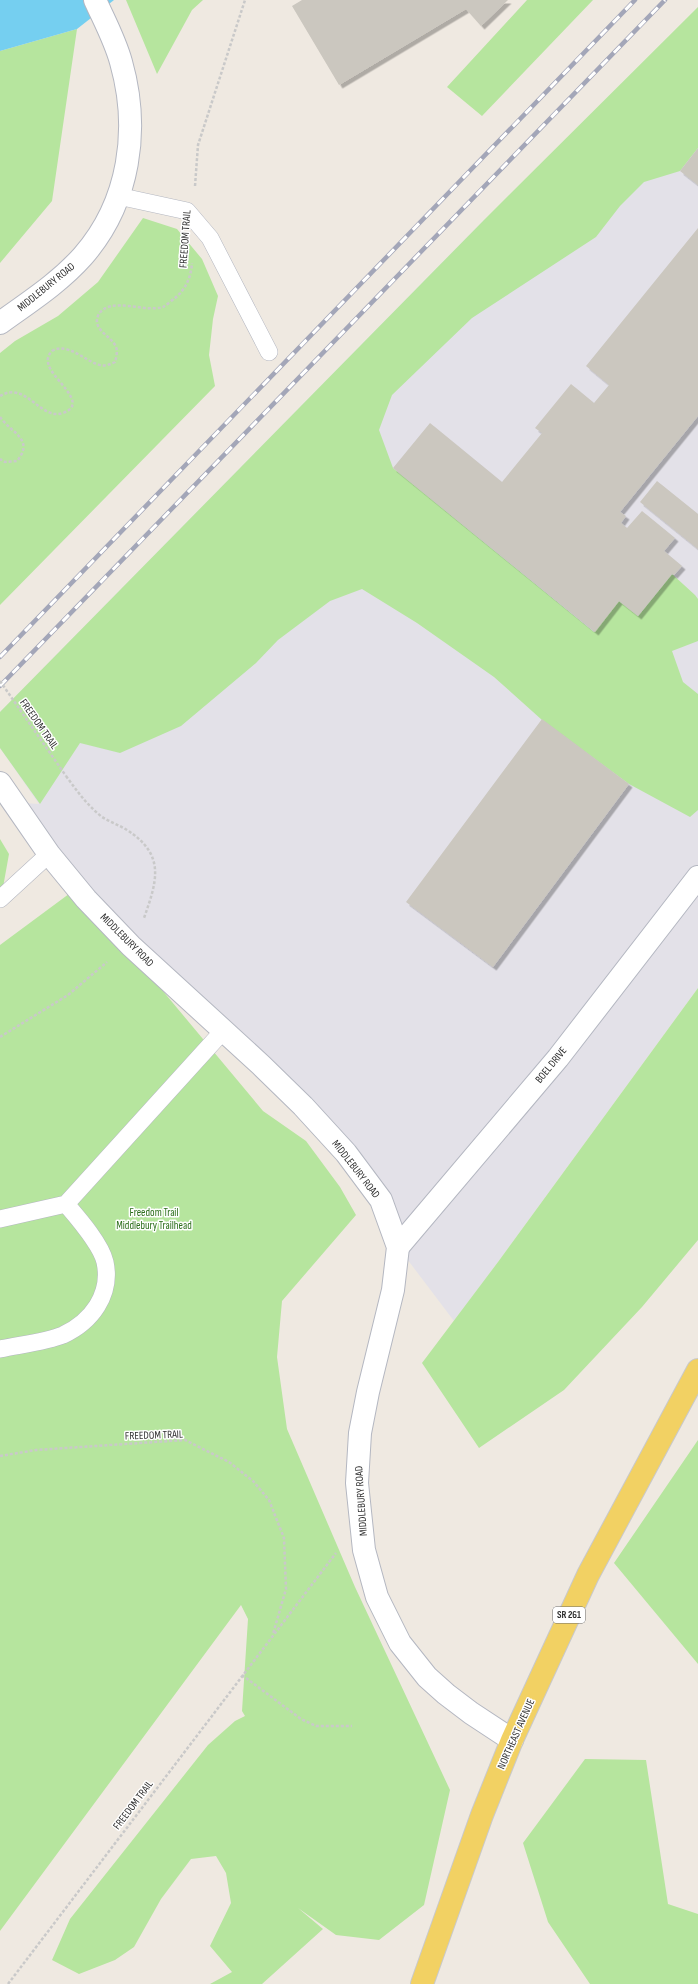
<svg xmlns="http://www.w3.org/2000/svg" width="698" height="1984" viewBox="0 0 698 1984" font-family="'Sofia Sans Condensed',sans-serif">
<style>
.industrial{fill:#e3e1e8}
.green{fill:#b6e59e}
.water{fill:#75cff0}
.building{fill:#cbc7bf;filter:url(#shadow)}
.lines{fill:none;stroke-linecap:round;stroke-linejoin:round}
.lane-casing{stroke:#b4b7c1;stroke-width:18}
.street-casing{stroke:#b4b7c1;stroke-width:24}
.secondary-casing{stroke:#b4b7c1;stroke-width:24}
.primary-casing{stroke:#c9c9c9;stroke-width:24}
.path{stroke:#c9c9c9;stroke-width:2.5;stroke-dasharray:3 2;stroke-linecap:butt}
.lane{stroke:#fff;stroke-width:17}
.street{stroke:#fff;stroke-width:22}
.secondary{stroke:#fff;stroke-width:22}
.primary{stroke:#f2d163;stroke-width:22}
.rail-casing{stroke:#a3a6b8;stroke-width:4.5}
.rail{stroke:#fff;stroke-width:3;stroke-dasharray:9;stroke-linecap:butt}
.path-bridge{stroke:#c9c9c9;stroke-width:2.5;stroke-dasharray:3 2;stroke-linecap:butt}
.labels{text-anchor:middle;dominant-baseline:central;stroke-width:3;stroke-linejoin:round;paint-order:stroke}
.shield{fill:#fff;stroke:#6d6d6d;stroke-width:1}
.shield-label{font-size:10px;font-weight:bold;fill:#2e2e2e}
.street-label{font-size:11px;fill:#2e2e2e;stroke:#fff}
.park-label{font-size:11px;fill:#2c6e1b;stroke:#fff}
</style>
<defs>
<filter id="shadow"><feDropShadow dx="3.5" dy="3.5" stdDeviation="0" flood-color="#0004"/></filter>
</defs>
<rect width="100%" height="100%" fill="#efe9e1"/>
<!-- industrial -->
<path class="industrial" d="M 698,96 L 698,988 L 498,1262 L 454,1321 L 398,1247 L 381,1200 L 86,899 L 24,803 L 39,804 L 0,748 L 0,712 L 484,220 Z"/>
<!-- green -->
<path class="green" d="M 126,0 L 203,0 L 192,10 L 157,74 Z
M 527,0 L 593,0 L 482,116 L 447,87 Z
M 698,7 L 698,148 L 680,171 L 644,182 L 620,206 L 596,237 L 472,318 L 392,395 L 379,430 L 393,468 L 594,632 L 619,601 L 638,616 L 672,574 L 695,595 L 698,599 L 698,641 L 672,651 L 683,682 L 698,694 L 698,810 L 690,817 L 629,784 L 542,720 L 494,677 L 417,623 L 362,589 L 330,601 L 278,640 L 256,663 L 181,726 L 120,753 L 80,743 L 40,804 L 0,748 L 0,712 L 484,220 Z
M 77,29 L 52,201 L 0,263 L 0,51 Z
M 143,218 L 177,229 L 202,259 L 218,296 L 213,319 L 209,355 L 215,386 L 0,605 L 0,353 L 15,341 L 58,316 L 98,282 Z
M 0,839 L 9,854 L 0,904 Z
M 77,888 L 263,1111 L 306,1141 L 340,1187 L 356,1215 L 282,1301 L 277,1357 L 287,1429 L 355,1587 L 450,1790 L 424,1905 L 379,1940 L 336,1935 L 298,1908 L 323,1929 L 262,1984 L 210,1984 L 232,1972 L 210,1946 L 231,1903 L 226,1873 L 216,1856 L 191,1859 L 161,1899 L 134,1947 L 115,1960 L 79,1974 L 52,1960 L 70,1919 L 208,1745 L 235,1721 L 245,1716 L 242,1711 L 248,1619 L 241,1605 L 0,1931 L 0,945 Z
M 698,988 L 698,1240 L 642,1307 L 564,1390 L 479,1448 L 422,1363 L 498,1262 Z
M 698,1440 L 698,1664 L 614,1563 Z
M 585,1759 L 646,1760 L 668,1904 L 698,1914 L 698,1984 L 590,1984 L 548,1922 L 523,1843 Z"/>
<!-- water -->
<path class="water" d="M 0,0 L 114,0 L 77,29 L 0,51 Z"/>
<!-- building -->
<path class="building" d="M 302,0 L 508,0 L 481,26 L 466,9 L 339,85 L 292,6 Z
M 698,148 L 698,185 L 680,171 Z
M 698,228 L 698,416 L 620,512 L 626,516 L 621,523 L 627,528 L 642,511 L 675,538 L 664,551 L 682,566 L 674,575 L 672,574 L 638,616 L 619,601 L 595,632 L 393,468 L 430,423 L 502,482 L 542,433 L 535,428 L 571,384 L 594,403 L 609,385 L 586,366 Z
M 657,481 L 698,514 L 698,549 L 640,502 Z
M 542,719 L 629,784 L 493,967 L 406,902 Z"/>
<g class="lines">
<!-- lane casing -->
<g class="lane-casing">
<path id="lane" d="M 118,196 L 187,211 L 210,238 L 269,352
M 0,899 L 49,854
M 0,1219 L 66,1204 L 223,1031
M 0,1349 C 18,1345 46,1342 63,1335 C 91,1322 112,1295 105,1262 C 101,1244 78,1218 66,1204"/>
</g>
<!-- street casing -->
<g class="street-casing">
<path id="street" d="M 398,1247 L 558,1058 L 698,877"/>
</g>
<!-- secondary casing -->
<g class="secondary-casing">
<path id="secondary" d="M 0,323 C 29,302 59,283 83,256 C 130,202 140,129 121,62 C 115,40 104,20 95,0
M 0,783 L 49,854 L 86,899 L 131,946 L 261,1065 L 303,1106 L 346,1153 L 381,1200 L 398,1247 L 393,1290 L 368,1392 L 360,1433 L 357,1483 L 364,1550 L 377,1597 L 400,1643 L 427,1677 L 446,1694 L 471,1713 L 512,1740"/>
</g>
<!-- primary casing -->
<g class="primary-casing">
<path id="primary" d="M 422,1984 L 482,1815 L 512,1740 L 588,1575 L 698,1370"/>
</g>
<!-- path -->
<path class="path" d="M 195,186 L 198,145 L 245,0
M 0,396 C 26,380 40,421 63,413 C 91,403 49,378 48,362 C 47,358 49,354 52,351 C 67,342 84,360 97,364 C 103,367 109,365 115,362 C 116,358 118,352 116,347 C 112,336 90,329 99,314 C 110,296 145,313 163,307 C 167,305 172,300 175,298 C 186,289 191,277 192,263
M 0,417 C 11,433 35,439 17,461 L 5,462 L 0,459
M 66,776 C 77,791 87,805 102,817 C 110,822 119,825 127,830 C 166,855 157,881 144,918
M 0,1037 L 68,995 L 107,962
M 0,1456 L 36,1450 L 185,1440 L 229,1462 L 253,1481 L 269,1500 L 284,1538 L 286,1589 L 273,1634
M 242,1675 L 301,1719 L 316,1726 L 352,1726
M 8,1984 L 336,1553"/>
<!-- lane -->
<use href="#lane" class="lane"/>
<!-- street -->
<use href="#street" class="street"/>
<!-- secondary -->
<use href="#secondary" class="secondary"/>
<!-- primary -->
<use href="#primary" class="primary"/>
<!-- rail casing -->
<g class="rail-casing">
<path id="rail" d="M 0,657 L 635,0
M 0,686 L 665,0"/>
</g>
<!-- rail -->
<use href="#rail" class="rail"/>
<!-- path-bridge -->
<path class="path-bridge" d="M 0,681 L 66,776"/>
</g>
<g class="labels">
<!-- shield labels -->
<rect class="shield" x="553" y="1607" width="32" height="16" rx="3"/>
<g class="shield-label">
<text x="569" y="1615">SR 261</text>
</g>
<!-- street labels -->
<g class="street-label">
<text transform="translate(185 239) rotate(-86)">FREEDOM TRAIL</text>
<text transform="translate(46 287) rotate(-39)">MIDDLEBURY ROAD</text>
<text transform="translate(39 724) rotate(55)">FREEDOM TRAIL</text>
<text transform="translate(127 940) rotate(45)">MIDDLEBURY ROAD</text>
<text transform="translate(551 1065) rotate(-51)">BOEL DRIVE</text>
<text transform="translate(356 1169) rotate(52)">MIDDLEBURY ROAD</text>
<text transform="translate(154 1435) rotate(-2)">FREEDOM TRAIL</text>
<text transform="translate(361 1501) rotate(-94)">MIDDLEBURY ROAD</text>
<text transform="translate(516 1734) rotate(-66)">NORTHEAST AVENUE</text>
<text transform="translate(133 1805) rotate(-53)">FREEDOM TRAIL</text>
</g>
<!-- park labels -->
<g class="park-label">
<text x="154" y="1212">Freedom Trail<tspan x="154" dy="13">Middlebury Trailhead</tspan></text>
</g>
</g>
</svg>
